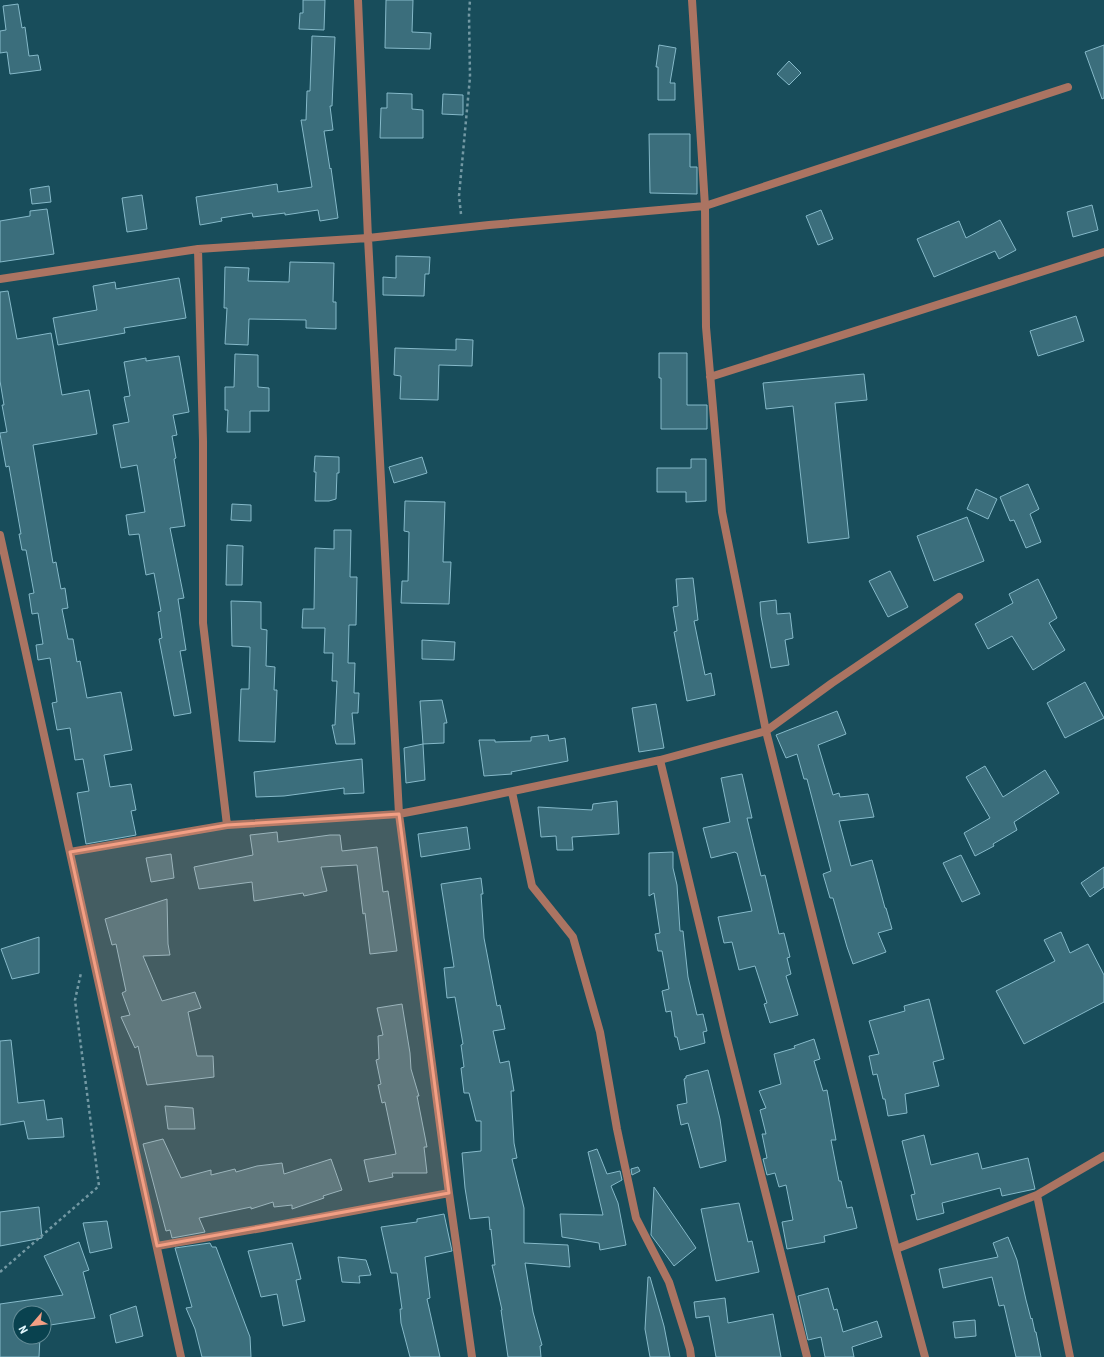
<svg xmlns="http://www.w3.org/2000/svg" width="1104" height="1357" viewBox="0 0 1104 1357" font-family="'Roboto Condensed',sans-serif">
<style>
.building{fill:#3b6e7c;stroke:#85b9c9}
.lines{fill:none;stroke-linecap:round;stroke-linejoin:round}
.path{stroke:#7399a4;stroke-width:2.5;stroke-dasharray:3 3;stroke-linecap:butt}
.minor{stroke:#ab7462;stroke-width:8}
.marked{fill:#f39f84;fill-opacity:0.2;stroke:#f39f84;stroke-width:3;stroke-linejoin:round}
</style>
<rect width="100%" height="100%" fill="#184d5b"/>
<!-- building -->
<path class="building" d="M 303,0 L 325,0 L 324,30 L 299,29 L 300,13 L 303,13 Z
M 386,0 L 413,0 L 412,32 L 431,33 L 430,49 L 385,48 Z
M 18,4 L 22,28 L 25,27 L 29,56 L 38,55 L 41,70 L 10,74 L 7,52 L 0,53 L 0,31 L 6,30 L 3,6 Z
M 312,36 L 335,37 L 332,106 L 330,106 L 333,130 L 324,131 L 330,169 L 331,168 L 338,218 L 320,221 L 318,210 L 285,215 L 285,213 L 253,217 L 252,213 L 221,218 L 222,221 L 200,225 L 196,197 L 277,184 L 278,192 L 312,187 L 301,120 L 306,120 L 307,91 L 310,91 Z
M 659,45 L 676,48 L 670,83 L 675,83 L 675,100 L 658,100 L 658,67 L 656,67 Z
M 1104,45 L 1104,98 L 1102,99 L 1085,52 Z
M 789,61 L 801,73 L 789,85 L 777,74 Z
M 387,93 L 412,94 L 412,109 L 423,110 L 423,138 L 380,138 L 381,108 L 387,108 Z
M 443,94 L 463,95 L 463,115 L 442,114 Z
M 649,134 L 690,134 L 690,167 L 697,167 L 697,194 L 650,193 Z
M 49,186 L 51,202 L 32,204 L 30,189 Z
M 142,195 L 147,229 L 127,232 L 122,198 Z
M 1092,205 L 1098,230 L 1073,237 L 1067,212 Z
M 47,209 L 54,254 L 0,262 L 0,221 L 30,216 L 30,211 Z
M 821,210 L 833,239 L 818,245 L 806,216 Z
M 1000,220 L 1016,250 L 999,259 L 995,251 L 934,277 L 917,239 L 959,221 L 966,238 Z
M 396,256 L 430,257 L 429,274 L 425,274 L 424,296 L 383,295 L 383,277 L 396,278 Z
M 290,262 L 334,263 L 333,302 L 336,302 L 336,329 L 306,328 L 306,320 L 249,319 L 248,345 L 225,344 L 227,308 L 224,308 L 225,267 L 249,268 L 248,281 L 289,282 Z
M 179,278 L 186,318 L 124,328 L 125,333 L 58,345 L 53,318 L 97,310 L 93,286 L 115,282 L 116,289 Z
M 8,291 L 17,339 L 51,333 L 62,395 L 89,390 L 97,434 L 33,445 L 53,563 L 56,562 L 61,589 L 65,588 L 68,608 L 62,609 L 68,639 L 73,639 L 77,662 L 80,661 L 87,698 L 121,692 L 132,750 L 104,755 L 110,787 L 131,784 L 136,810 L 131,811 L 136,835 L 86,844 L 77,793 L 89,791 L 83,759 L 75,760 L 70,728 L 57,730 L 52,703 L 57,702 L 50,658 L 38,660 L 36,645 L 43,644 L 38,613 L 32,614 L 29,594 L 34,593 L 26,550 L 22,550 L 19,534 L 21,534 L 9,466 L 6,467 L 0,434 L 0,433 L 7,432 L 2,405 L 4,405 L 0,381 L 0,292 Z
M 1076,316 L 1084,341 L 1038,356 L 1030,331 Z
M 456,339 L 473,340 L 472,366 L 439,365 L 438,400 L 400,399 L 401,376 L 394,375 L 395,348 L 456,350 Z
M 659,353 L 687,353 L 687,405 L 707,405 L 707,429 L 661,429 L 661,378 L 659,378 Z
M 235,354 L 258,355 L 258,387 L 269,388 L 269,411 L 250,411 L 250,432 L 227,432 L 228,410 L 225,410 L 225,387 L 234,387 Z
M 179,356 L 189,412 L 173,415 L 177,435 L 172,436 L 176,458 L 174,459 L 185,526 L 170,528 L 184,598 L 178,599 L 186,650 L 180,651 L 191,713 L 174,716 L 159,639 L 162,638 L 158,612 L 161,611 L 154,573 L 146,575 L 139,534 L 129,535 L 126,515 L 145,512 L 137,465 L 121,468 L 113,425 L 129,422 L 124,397 L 130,396 L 124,362 L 146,358 L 146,361 Z
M 864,374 L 867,400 L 835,403 L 849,538 L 808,543 L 793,406 L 766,409 L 763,383 Z
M 315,456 L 339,457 L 339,473 L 337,473 L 336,499 L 329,501 L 315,501 L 316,472 L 314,472 Z
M 422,457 L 427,473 L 394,483 L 389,467 Z
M 691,459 L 706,459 L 706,501 L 686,502 L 686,492 L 657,492 L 657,468 L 691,468 Z
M 1028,484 L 1039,509 L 1030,514 L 1041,542 L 1026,548 L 1014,520 L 1010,521 L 1000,497 Z
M 976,489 L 997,499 L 988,519 L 967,509 Z
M 405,501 L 445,502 L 443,562 L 451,562 L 449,604 L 401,603 L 402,581 L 408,581 L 409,532 L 404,531 Z
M 232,504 L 251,505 L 251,521 L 231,520 Z
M 967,517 L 984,561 L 934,581 L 917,536 Z
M 334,530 L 351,530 L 350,577 L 357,577 L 356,625 L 349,625 L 348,663 L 355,663 L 354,693 L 359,693 L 358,713 L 352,713 L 355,744 L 336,744 L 332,725 L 335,725 L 337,681 L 332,681 L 333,653 L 324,653 L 325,628 L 302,628 L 303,609 L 314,609 L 315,548 L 334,549 Z
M 227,545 L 243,546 L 242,585 L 226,585 Z
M 890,571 L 908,607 L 888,617 L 869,581 Z
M 693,578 L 698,620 L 694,621 L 705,675 L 711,673 L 715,695 L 687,701 L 674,632 L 677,631 L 673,607 L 678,606 L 676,579 Z
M 1038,579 L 1057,618 L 1049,623 L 1065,650 L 1033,670 L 1012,636 L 988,649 L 975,624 L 1013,603 L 1009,594 Z
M 776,600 L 777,614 L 790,613 L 793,638 L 785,640 L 789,665 L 771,668 L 761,616 L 760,602 Z
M 231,601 L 261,602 L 261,629 L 267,630 L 266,666 L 275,667 L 274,690 L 277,690 L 275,742 L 239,741 L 241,689 L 249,689 L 250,647 L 232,646 Z
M 422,640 L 455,642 L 454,660 L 422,659 Z
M 1085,682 L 1104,718 L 1065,738 L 1047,703 Z
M 442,700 L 447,723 L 444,723 L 444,743 L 423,744 L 420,701 Z
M 656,704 L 664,748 L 639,752 L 632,708 Z
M 837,711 L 846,734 L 818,745 L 833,795 L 839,793 L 840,797 L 868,794 L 874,817 L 839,821 L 851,866 L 872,860 L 885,908 L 886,908 L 892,929 L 878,933 L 886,952 L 853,964 L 847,947 L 833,898 L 830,898 L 823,874 L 831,871 L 807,779 L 804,779 L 797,754 L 786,758 L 776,735 Z
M 548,735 L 549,741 L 565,738 L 568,761 L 511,772 L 512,774 L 484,776 L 479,740 L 495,740 L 495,742 L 531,741 L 531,737 Z
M 423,744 L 425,780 L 406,783 L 404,748 Z
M 362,759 L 364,793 L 344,794 L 344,788 L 284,796 L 256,797 L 254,772 Z
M 985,766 L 1003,797 L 1045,770 L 1059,793 L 1014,822 L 1017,830 L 993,844 L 994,846 L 975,856 L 964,833 L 990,818 L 966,777 Z
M 742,774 L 752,818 L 747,818 L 761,876 L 765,875 L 779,934 L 784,933 L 790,957 L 787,958 L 791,974 L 786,976 L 798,1015 L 770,1023 L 764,1004 L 767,1003 L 755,966 L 739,970 L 732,942 L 724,943 L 718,917 L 752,911 L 737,853 L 736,853 L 735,852 L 711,858 L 703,828 L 730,822 L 721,778 Z
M 617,801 L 619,834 L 572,837 L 573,850 L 557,850 L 556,836 L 541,837 L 538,807 L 592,810 L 593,804 Z
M 467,827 L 470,849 L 421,857 L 418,834 Z
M 277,832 L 278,842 L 330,835 L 340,835 L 342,851 L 377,847 L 383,892 L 388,891 L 397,951 L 370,954 L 365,913 L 363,914 L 357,865 L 321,867 L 327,891 L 304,896 L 303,893 L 254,901 L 252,882 L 199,889 L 194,867 L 253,855 L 250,835 Z
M 673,852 L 673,868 L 677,885 L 680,931 L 683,931 L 688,977 L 697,1015 L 703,1014 L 707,1031 L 703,1032 L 705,1043 L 680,1050 L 677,1037 L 675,1037 L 671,1011 L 666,1012 L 662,991 L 669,989 L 662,951 L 658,951 L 655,934 L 660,933 L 654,893 L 649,896 L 649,853 Z
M 171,854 L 174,878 L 151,882 L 146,858 Z
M 961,855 L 980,894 L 962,902 L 943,863 Z
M 1104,867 L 1104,887 L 1090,897 L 1081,883 Z
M 481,878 L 483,894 L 481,894 L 484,938 L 497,1006 L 500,1005 L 505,1029 L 493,1031 L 500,1063 L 509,1061 L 514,1091 L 511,1091 L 514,1143 L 517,1158 L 512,1159 L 524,1208 L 524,1243 L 568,1245 L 570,1267 L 525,1263 L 533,1312 L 542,1345 L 540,1346 L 541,1357 L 508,1357 L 501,1310 L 502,1310 L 492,1265 L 495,1265 L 491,1229 L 490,1230 L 489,1217 L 470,1219 L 465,1188 L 462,1153 L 481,1151 L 481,1121 L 476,1121 L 469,1093 L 464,1093 L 461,1068 L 464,1067 L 461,1045 L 463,1044 L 455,997 L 447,998 L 444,968 L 454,967 L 441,884 Z
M 167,899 L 168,944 L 170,955 L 143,956 L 162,1001 L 195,992 L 201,1008 L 188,1012 L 197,1056 L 213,1056 L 214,1077 L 147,1085 L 138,1046 L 135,1048 L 121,1017 L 130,1015 L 122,993 L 126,991 L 116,944 L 112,945 L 105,919 Z
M 1061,932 L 1070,953 L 1088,944 L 1104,975 L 1104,1002 L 1024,1044 L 996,991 L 1055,961 L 1044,940 Z
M 39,937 L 39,973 L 12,979 L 1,949 Z
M 929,999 L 944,1059 L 933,1062 L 939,1086 L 905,1094 L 907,1113 L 888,1116 L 885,1099 L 883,1099 L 877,1074 L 873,1075 L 869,1056 L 879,1054 L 869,1021 L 905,1011 L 904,1006 Z
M 402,1004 L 410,1053 L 411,1069 L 419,1096 L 417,1096 L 427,1147 L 424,1147 L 427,1173 L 392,1173 L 393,1177 L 369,1182 L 364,1160 L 396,1154 L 385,1102 L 382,1103 L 378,1085 L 381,1084 L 376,1060 L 379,1059 L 378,1036 L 383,1035 L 377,1008 Z
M 814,1039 L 820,1059 L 814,1061 L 823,1091 L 827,1090 L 836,1140 L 831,1140 L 839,1181 L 841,1181 L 847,1208 L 852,1207 L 857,1228 L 824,1236 L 825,1242 L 787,1249 L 782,1222 L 793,1220 L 786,1185 L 779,1187 L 775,1173 L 767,1175 L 763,1159 L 767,1158 L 762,1134 L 766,1134 L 760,1110 L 766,1108 L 759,1091 L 781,1084 L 774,1054 L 795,1048 L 794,1046 Z
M 11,1040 L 18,1103 L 44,1100 L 47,1120 L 62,1118 L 64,1137 L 28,1139 L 24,1121 L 0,1125 L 0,1041 Z
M 708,1070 L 720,1119 L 726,1161 L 700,1168 L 688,1123 L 681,1125 L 677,1105 L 687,1103 L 684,1079 L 686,1078 L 686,1076 Z
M 165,1106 L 193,1108 L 195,1129 L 168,1129 Z
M 924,1135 L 931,1165 L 978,1153 L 982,1169 L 1028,1158 L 1035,1189 L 1002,1196 L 1000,1188 L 942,1203 L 944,1213 L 917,1220 L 911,1195 L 915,1194 L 902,1141 Z
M 163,1139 L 181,1178 L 211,1170 L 211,1175 L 235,1169 L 236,1172 L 257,1166 L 282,1163 L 284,1174 L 331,1159 L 342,1190 L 323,1196 L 324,1198 L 292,1209 L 292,1205 L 274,1207 L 273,1202 L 251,1209 L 251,1207 L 199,1218 L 205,1232 L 172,1238 L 170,1230 L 166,1231 L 143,1144 Z
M 597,1149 L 607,1174 L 620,1171 L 622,1180 L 611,1186 L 618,1203 L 626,1245 L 600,1250 L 599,1243 L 562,1237 L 560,1214 L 603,1215 L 588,1152 Z
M 638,1167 L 640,1171 L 632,1175 L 631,1169 Z
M 654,1187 L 696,1248 L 674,1266 L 651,1235 Z
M 739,1203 L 748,1242 L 752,1241 L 759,1272 L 716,1281 L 701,1209 Z
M 39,1207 L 42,1238 L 0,1246 L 0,1212 Z
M 444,1214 L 452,1251 L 425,1257 L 430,1298 L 427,1299 L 440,1357 L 410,1357 L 401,1323 L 400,1309 L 402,1309 L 397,1273 L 391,1273 L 381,1227 L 417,1222 L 417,1219 Z
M 107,1221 L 112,1248 L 90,1253 L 83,1223 Z
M 1008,1237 L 1017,1260 L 1026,1300 L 1031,1319 L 1032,1318 L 1035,1332 L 1036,1332 L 1041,1357 L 1016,1357 L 1004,1305 L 999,1306 L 992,1277 L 943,1288 L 939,1269 L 998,1257 L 993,1243 Z
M 79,1242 L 89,1270 L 83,1272 L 95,1318 L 44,1326 L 44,1313 L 20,1313 L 20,1337 L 40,1337 L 39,1357 L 0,1357 L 0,1304 L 63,1295 L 44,1256 Z
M 210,1243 L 212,1247 L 216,1247 L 250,1337 L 251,1357 L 202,1357 L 195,1329 L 186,1308 L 192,1307 L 175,1248 Z
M 292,1243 L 301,1279 L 296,1280 L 305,1321 L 283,1326 L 277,1294 L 261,1297 L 248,1251 Z
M 338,1257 L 366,1260 L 371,1275 L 359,1276 L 360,1283 L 342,1282 Z
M 648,1277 L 650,1277 L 664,1326 L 670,1357 L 650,1357 L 645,1329 Z
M 828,1288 L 834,1310 L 837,1309 L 843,1332 L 877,1321 L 882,1337 L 852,1347 L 854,1357 L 825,1357 L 821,1337 L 808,1340 L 798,1296 Z
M 725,1298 L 728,1323 L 773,1314 L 781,1357 L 716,1357 L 709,1316 L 696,1318 L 694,1302 Z
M 136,1306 L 143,1336 L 116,1343 L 110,1315 Z
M 975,1320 L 976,1336 L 955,1338 L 953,1322 Z"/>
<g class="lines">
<!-- path -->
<path class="path" d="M 461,214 L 459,196 L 470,77 L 469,14 L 470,0
M 0,1272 L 99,1186 L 75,1000 L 81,973"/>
<!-- minor -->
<path class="minor" d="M 358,0 L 368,238 L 399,814 L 449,1193
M 692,0 L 705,206 L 706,327 L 722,512 L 766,731 L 896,1249 L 925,1357
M 198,249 L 203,441 L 203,623 L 227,825
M 0,279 L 198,249 L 368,238 L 489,225 L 705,206 L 1068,87
M 710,377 L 1104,252
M 0,535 L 181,1357
M 660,760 L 726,1036 L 807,1357
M 512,792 L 532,886 L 573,937 L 600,1032 L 617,1129 L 636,1218 L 669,1282 L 690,1349 L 691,1357
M 70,852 L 227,825 L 399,814 L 461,802 L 660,760 L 766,731 L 832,683 L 959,597
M 1037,1195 L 1070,1357
M 157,1246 L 262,1228 L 449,1193 L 472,1357
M 896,1249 L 1037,1195 L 1104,1156"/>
</g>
<!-- marked area -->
<path class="marked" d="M 399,814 L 449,1193 L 157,1246 L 70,852 L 227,825 Z"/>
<!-- north arrow -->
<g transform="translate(32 1325) rotate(242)"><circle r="19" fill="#09424f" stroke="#608a95"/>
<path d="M0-3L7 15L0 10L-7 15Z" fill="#f39f84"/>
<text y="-6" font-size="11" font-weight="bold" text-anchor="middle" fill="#e2f7fd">N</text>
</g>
</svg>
